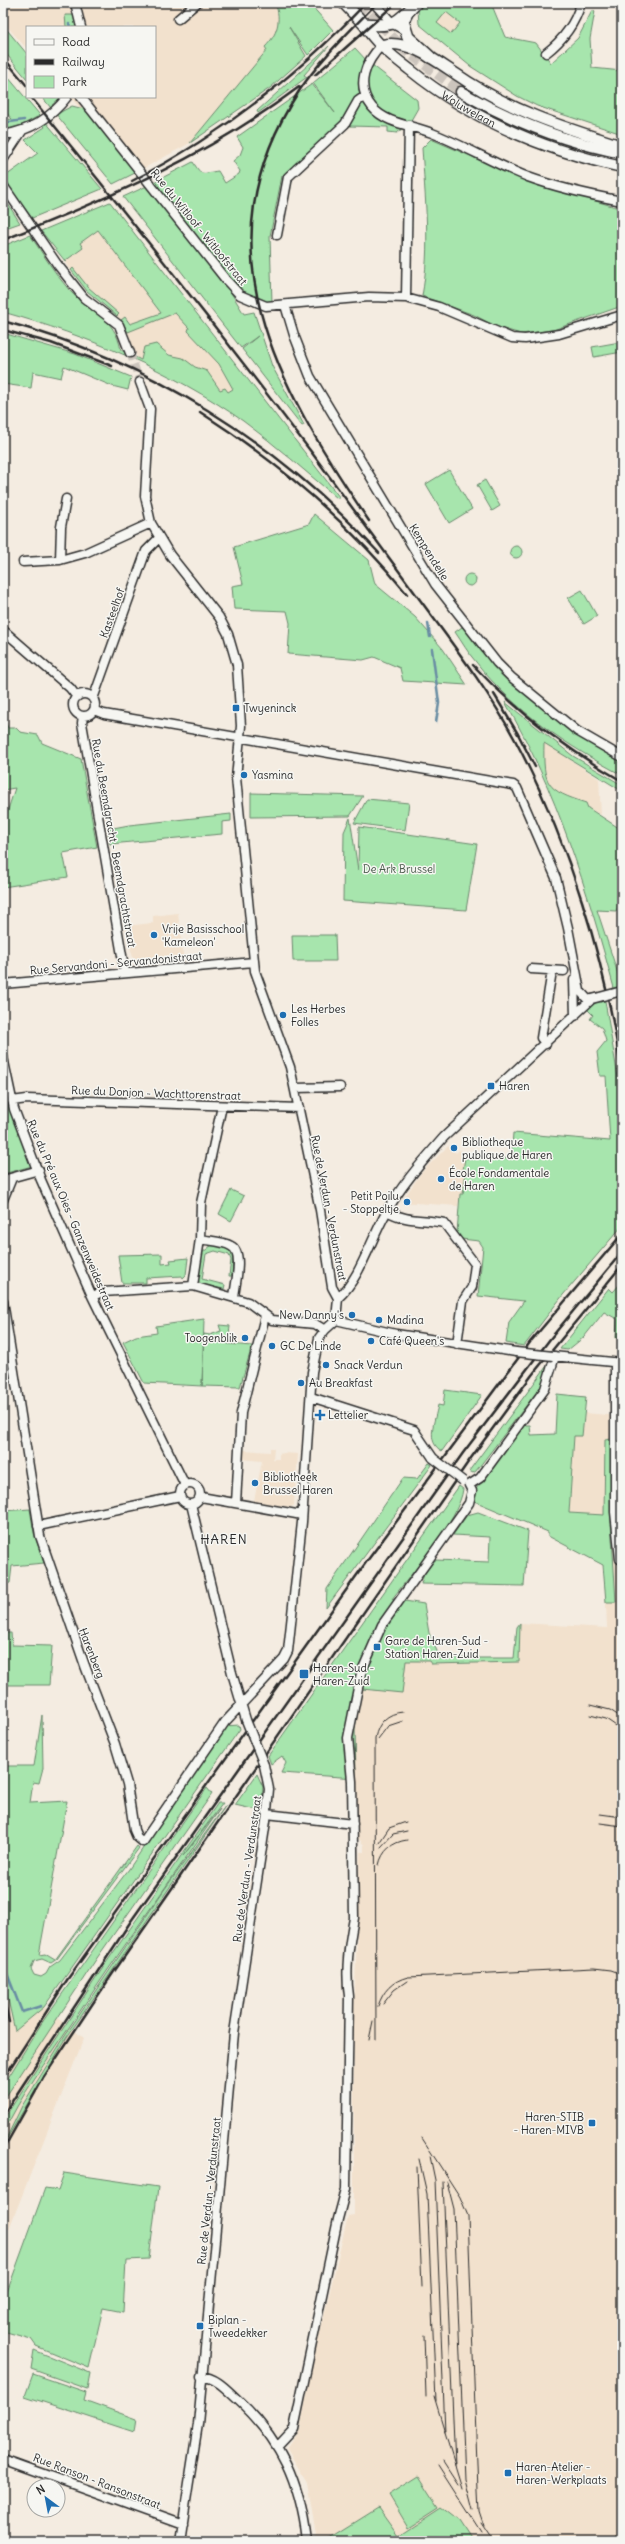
<svg xmlns="http://www.w3.org/2000/svg" width="625" height="2544" viewBox="0 0 625 2544" font-family="Delius,sans-serif">
<style>
.built{fill:#f2e1cd}
.green{fill:#a7e5ad;stroke:#69886c;fill-rule:evenodd}
.lines{fill:none;stroke-linecap:round;stroke-linejoin:round}
.stream{stroke:#698da3;stroke-width:2.5}
.minor-tunnel{stroke:#ccc5bd;stroke-width:8;stroke-dasharray:8 4;stroke-linecap:butt}
.major-tunnel{stroke:#ccc5bd;stroke-width:10;stroke-dasharray:10 5;stroke-linecap:butt}
.minor-casing{stroke:#2b2b2b;stroke-width:11}
.major-casing{stroke:#2b2b2b;stroke-width:13}
.highway-casing{stroke:#2b2b2b;stroke-width:14}
.minor{stroke:#f6f6f2;stroke-width:8}
.major{stroke:#f6f6f2;stroke-width:10}
.highway{stroke:#f6f6f2;stroke-width:11}
.tram{stroke:#2b2b2b;stroke-width:1}
.rail{stroke:#2b2b2b;stroke-width:2.5}
.minor-bridge-casing{stroke:#2b2b2b;stroke-width:11;stroke-linecap:butt}
.minor-bridge{stroke:#f6f6f2;stroke-width:8}
.poi-dot{fill:#1f6fb2;stroke:#f6f6f2;stroke-width:1.5}
.labels{text-anchor:middle;dominant-baseline:central;stroke-width:3;stroke-linejoin:round;paint-order:stroke}
.street-label{font-size:11px;fill:#2b2b2b;stroke:#f6f6f2}
.poi-label{font-size:11px;fill:#2b2b2b;stroke:#f6f6f2;text-anchor:start}
.park-label{font-size:11px;fill:#4a5a4c;stroke:#f6f6f2}
.quarter-label{font-size:13px;letter-spacing:1px;fill:#2b2b2b;stroke:#f6f6f2}
</style>
<rect width="100%" height="100%" fill="#f4ece1"/>
<filter id="ink" filterUnits="userSpaceOnUse"><feTurbulence type="fractalNoise" baseFrequency=".025" numOctaves="2"/><feDisplacementMap in="SourceGraphic" scale="8" xChannelSelector="R" yChannelSelector="G"/><feConvolveMatrix kernelMatrix="1 2 1 2 8 2 1 2 1" color-interpolation-filters="sRGB"/></filter>
<g filter="url(#ink)">
<!-- built -->
<path class="built" d="M 3,3 L 275,3 L 279,21 L 276,33 L 265,47 L 268,50 L 190,143 L 137,172 L 70,97 L 155,97 L 155,27 L 27,27 L 27,49 L 3,22 Z
M 446,12 L 460,23 L 451,34 L 437,23 Z
M 98,230 L 161,313 L 130,324 L 126,317 L 121,320 L 117,316 L 118,314 L 88,287 L 72,269 L 71,270 L 65,261 L 83,248 L 80,243 Z
M 175,312 L 185,322 L 189,329 L 188,331 L 219,364 L 233,389 L 228,392 L 220,390 L 210,375 L 164,351 L 142,360 L 137,358 L 128,332 Z
M 544,742 L 599,779 L 601,815 L 588,808 L 586,803 L 558,794 L 550,787 L 544,768 Z
M 178,913 L 184,962 L 142,965 L 133,958 L 125,926 L 153,923 L 153,916 Z
M 448,1146 L 456,1153 L 459,1150 L 471,1155 L 471,1159 L 465,1158 L 466,1171 L 463,1194 L 460,1194 L 458,1206 L 401,1202 L 422,1172 Z
M 585,1413 L 619,1416 L 619,1428 L 622,1428 L 622,2541 L 317,2541 L 307,2482 L 287,2449 L 300,2430 L 313,2362 L 348,2216 L 354,2215 L 354,2015 L 360,1852 L 364,1852 L 364,1845 L 358,1838 L 355,1747 L 357,1712 L 362,1689 L 372,1691 L 406,1661 L 429,1661 L 431,1664 L 519,1662 L 520,1623 L 607,1628 L 606,1602 L 616,1602 L 611,1522 L 611,1439 L 605,1440 L 604,1515 L 569,1513 L 574,1436 L 582,1436 Z
M 270,1448 L 274,1448 L 273,1459 L 279,1459 L 279,1454 L 284,1453 L 298,1454 L 294,1505 L 291,1507 L 254,1501 L 262,1461 L 243,1459 L 244,1450 L 270,1452 Z
M 3,1977 L 15,2031 L 44,2007 L 84,2038 L 3,2244 Z"/>
<!-- green -->
<path class="green" d="M 275,3 L 309,3 L 333,30 L 308,55 L 289,27 L 306,56 L 270,88 L 190,143 L 267,50 L 265,47 C 277,35 282,20 275,3 Z
M 424,3 L 491,3 L 505,37 L 536,43 L 551,63 L 578,38 L 592,11 L 595,11 L 590,39 L 592,68 L 622,71 L 622,134 L 537,106 L 517,96 L 470,66 L 419,24 L 418,9 ZM 446,12 L 460,23 L 451,34 L 437,23 Z
M 65,15 L 74,15 L 77,27 L 66,27 Z
M 3,25 L 27,54 L 27,79 L 3,50 Z
M 329,46 L 304,75 L 307,77 L 258,113 L 257,111 Z
M 355,48 L 367,61 L 417,100 L 418,108 L 410,122 L 397,133 L 388,132 L 388,127 L 349,126 L 342,123 L 282,176 L 270,236 L 272,303 C 256,303 242,292 231,282 L 152,183 L 193,162 C 203,178 202,173 218,171 L 225,183 L 239,174 L 240,171 L 233,161 L 240,155 L 243,147 L 237,137 L 312,84 L 335,113 L 313,83 Z
M 3,71 L 102,189 L 32,218 L 3,178 L 38,153 L 25,140 L 45,127 L 37,117 L 22,125 L 3,130 L 3,120 L 12,119 L 3,109 Z
M 42,97 L 61,97 L 52,105 L 59,113 L 72,106 L 84,109 L 137,172 L 113,184 Z
M 431,139 L 526,180 L 622,209 L 622,306 L 553,330 L 521,334 L 497,327 L 474,315 L 422,296 C 431,247 425,197 422,148 Z
M 147,186 L 222,278 L 244,314 L 254,312 L 272,366 L 304,425 L 302,426 L 242,349 L 258,336 L 241,348 L 123,197 Z
M 3,196 L 20,223 L 3,229 Z
M 110,202 L 340,498 L 337,498 C 306,472 276,445 243,421 C 171,370 88,336 3,312 L 3,246 L 30,235 C 43,254 55,274 70,291 C 91,314 114,315 121,350 L 141,360 L 144,347 L 156,344 L 169,355 L 183,358 L 195,367 L 207,371 L 220,390 L 225,388 L 228,392 L 233,389 L 219,364 L 188,331 L 189,328 L 175,313 L 128,332 L 121,320 L 125,317 L 130,324 L 161,313 L 98,230 L 80,243 L 83,248 L 65,261 L 41,231 Z
M 73,268 L 88,287 L 119,314 L 117,316 L 87,291 L 71,270 Z
M 3,333 L 75,354 L 131,377 L 128,390 L 112,386 L 64,366 L 61,378 L 33,372 L 31,388 L 3,384 Z
M 620,342 L 622,352 L 594,357 L 592,347 Z
M 449,470 L 472,509 L 449,523 L 426,484 Z
M 485,480 L 500,506 L 492,511 L 477,485 Z
M 314,514 L 369,560 L 375,584 L 415,617 L 443,649 L 467,685 L 403,681 L 400,668 L 374,657 L 363,660 L 288,654 L 290,623 L 287,611 L 234,609 L 232,586 L 243,584 L 234,547 L 309,524 Z
M510 552a6 6 0 1 1 12 0a6 6 0 1 1-12 0Z
M464 580a6 6 0 1 1 12 0a6 6 0 1 1-12 0Z
M 582,590 L 597,616 L 584,624 L 568,598 Z
M 462,627 L 468,629 L 508,676 L 622,759 L 622,775 C 569,747 513,710 476,662 C 468,653 462,642 455,632 Z
M 505,702 L 573,756 L 622,785 L 622,791 L 544,743 C 543,785 546,790 586,803 L 588,808 L 622,830 L 622,897 L 616,911 L 597,910 L 622,986 L 614,988 C 587,889 557,791 505,702 Z
M 3,716 L 8,728 L 16,728 L 20,732 L 38,735 L 42,743 L 81,759 L 97,847 L 63,853 L 68,877 L 3,887 L 3,825 L 15,788 L 3,790 Z
M 251,793 L 363,796 L 350,816 L 251,817 Z
M 367,799 L 409,803 L 405,830 L 354,823 Z
M 231,814 L 231,821 L 222,822 L 222,834 L 110,844 L 108,829 L 129,825 Z
M 350,818 L 358,870 L 359,827 L 477,844 L 466,910 L 343,901 L 344,832 Z
M 292,935 L 335,935 L 336,961 L 293,961 Z
M 605,1001 L 622,1101 L 622,1226 L 563,1295 L 524,1346 L 506,1343 L 509,1322 L 524,1301 L 478,1296 L 483,1247 L 479,1241 L 461,1239 L 457,1233 L 460,1194 L 463,1194 L 466,1171 L 463,1170 L 465,1158 L 471,1158 L 471,1155 L 511,1159 L 513,1133 L 610,1141 L 606,1076 L 600,1076 L 597,1052 L 606,1041 L 602,1028 L 590,1019 L 593,1015 L 587,1009 L 593,1003 Z
M 3,1082 L 8,1104 L 32,1166 L 3,1174 Z
M 231,1190 L 244,1196 L 231,1221 L 219,1214 Z
M 212,1245 L 230,1249 L 235,1258 L 233,1276 L 229,1276 L 231,1260 L 229,1255 L 215,1251 L 206,1254 L 202,1279 L 225,1285 L 224,1289 L 203,1285 L 198,1281 L 202,1253 Z
M 162,1254 L 162,1264 L 171,1263 L 170,1260 L 188,1258 L 186,1275 L 183,1278 L 182,1276 L 146,1278 L 146,1283 L 122,1283 L 118,1255 Z
M 622,1282 L 622,1338 L 616,1338 L 617,1319 L 604,1312 L 584,1337 L 568,1350 L 560,1349 L 609,1288 L 613,1292 Z
M 204,1319 L 202,1386 L 144,1383 L 123,1342 L 136,1336 L 157,1333 L 156,1326 Z
M 219,1325 L 230,1326 L 228,1344 L 252,1346 L 240,1387 L 202,1386 L 204,1334 L 210,1335 L 221,1331 Z
M 549,1363 L 542,1385 L 476,1471 L 473,1473 L 469,1471 Z
M 622,1369 L 622,1428 L 619,1428 L 618,1375 Z
M 445,1390 L 482,1395 L 442,1451 C 425,1442 435,1421 438,1405 L 443,1406 Z
M 557,1394 L 586,1397 L 582,1436 L 574,1436 L 569,1513 L 604,1515 L 605,1440 L 611,1439 L 611,1522 L 616,1602 L 606,1602 L 603,1565 L 548,1536 L 548,1532 L 474,1501 L 476,1489 L 524,1425 L 530,1425 L 531,1435 L 555,1434 Z
M 429,1463 L 432,1465 L 326,1608 L 327,1589 L 403,1478 L 417,1479 Z
M 459,1486 L 463,1489 C 460,1518 411,1574 392,1599 L 424,1604 L 429,1633 L 440,1658 L 514,1658 L 517,1627 L 520,1623 L 519,1662 L 431,1664 L 429,1661 L 406,1661 L 402,1693 L 362,1689 L 355,1727 L 356,1778 L 281,1773 L 286,1763 L 282,1756 L 271,1764 L 268,1756 Z
M 30,1509 L 34,1533 L 44,1563 L 12,1566 L 10,1583 L 3,1584 L 3,1511 Z
M 478,1512 L 528,1531 L 524,1586 L 421,1584 L 424,1574 L 435,1560 L 489,1562 L 490,1537 L 453,1535 L 467,1515 Z
M 3,1618 L 3,1633 L 11,1633 L 12,1645 L 52,1646 L 49,1685 L 3,1685 Z
M 42,1715 L 43,1768 L 39,1783 L 33,1782 L 30,1803 L 67,1801 L 39,1955 L 45,1954 L 55,1960 L 137,1846 L 139,1848 L 57,1959 L 51,1963 L 42,1959 L 34,1961 L 31,1969 L 34,1975 L 41,1977 L 46,1974 L 50,1967 L 60,1960 L 129,1869 L 225,1726 L 239,1725 L 240,1729 L 44,2007 L 15,2031 L 3,1977 L 3,1766 L 34,1766 Z
M 257,1774 L 263,1787 L 261,1811 L 235,1805 Z
M 207,1788 L 212,1794 L 97,1958 L 3,2101 L 3,2086 L 41,2024 Z
M 218,1803 L 223,1803 L 183,1856 L 220,1809 C 170,1881 119,1952 70,2026 C 47,2061 20,2096 3,2134 L 3,2120 L 106,1963 Z
M 226,1805 L 67,2037 L 3,2145 L 22,2106 L 65,2036 L 164,1890 Z
M 64,2173 L 158,2187 L 149,2259 L 126,2260 L 123,2312 L 103,2308 L 89,2368 L 36,2346 L 31,2339 L 3,2331 L 3,2303 L 45,2188 L 58,2190 Z
M 34,2350 L 90,2373 L 87,2389 L 31,2369 Z
M 33,2374 L 86,2392 L 84,2400 L 136,2419 L 134,2432 L 25,2396 Z
M 419,2476 L 439,2507 L 408,2527 L 389,2495 Z
M 442,2507 L 460,2521 L 473,2541 L 330,2541 L 330,2538 L 378,2508 L 398,2536 Z"/>
<g class="lines">
<!-- stream -->
<path class="stream" d="M 69,24 L 70,27
M 3,123 L 24,120
M 428,623 L 430,637
M 432,649 L 439,703 L 436,722
M 3,1963 L 22,2012 L 41,2006"/>
<!-- minor-tunnel -->
<path class="minor-tunnel" d="M 130,353 L 140,382"/>
<!-- major-tunnel -->
<path class="major-tunnel" d="M 360,3 L 405,50 L 461,92"/>
<!-- minor casing -->
<g class="minor-casing">
<path id="minor" d="M 75,3 L 81,27
M 374,3 L 393,24 L 404,30
M 178,19 L 197,3
M 382,45 C 365,62 355,86 372,107 C 386,124 412,125 432,133 C 465,146 495,164 528,177 C 558,188 590,195 622,201
M 546,53 C 563,40 575,24 581,3
M 81,97 L 226,280 L 240,295 L 266,306 L 369,297 L 406,298 L 439,307 L 512,338 L 525,339 L 559,334 L 622,315
M 3,135 C 29,131 51,118 67,97
M 3,160 L 22,131
M 3,185 L 57,264 L 84,298 L 119,325 L 130,353
M 277,235 L 288,177 L 345,124 L 358,101 L 365,96
M 406,298 L 409,125
M 285,305 L 294,335 L 310,376 L 435,584 L 497,663 L 511,677 L 577,731 L 622,757
M 60,560 L 61,527 L 66,499
M 23,562 L 60,560 L 85,553 L 151,523
M 3,630 L 70,688 L 77,697
M73 705a11 11 0 1 1 22 0a11 11 0 1 1-22 0Z
M 93,699 L 146,551 L 158,539
M 94,710 L 104,714 L 513,785 L 517,788 L 556,878 L 568,928 L 580,991 L 589,1001
M 83,716 L 82,723 L 125,973
M 531,969 L 564,971
M 574,980 L 575,1016
M 3,984 L 254,962
M 546,1044 L 541,1038 L 552,971
M 3,1057 L 14,1109 L 41,1180 L 92,1296 L 185,1485
M 295,1088 L 340,1087
M 12,1101 L 27,1099 L 299,1108
M 3,1180 L 39,1170
M 3,1200 L 12,1178
M 387,1211 C 406,1222 423,1219 444,1223 L 475,1264 L 472,1287 L 463,1301 L 457,1344
M 200,1239 C 209,1241 223,1241 231,1246 C 244,1252 235,1285 234,1297
M 193,1286 L 200,1239 L 201,1203 L 222,1106
M 92,1296 L 103,1292 L 193,1286 L 248,1302 L 272,1320 L 315,1324 L 325,1330
M 338,1298 C 360,1279 371,1239 386,1213 C 401,1185 423,1161 444,1137 L 592,999
M 3,1301 L 40,1536 L 85,1666 L 115,1744 L 127,1784 L 134,1830 L 137,1837 L 143,1842 L 225,1722 L 284,1659 L 288,1651 L 302,1522 L 312,1372 L 319,1338 L 325,1330 L 336,1320 L 338,1298 L 332,1287 L 320,1210 L 290,1067 L 255,971 L 236,778 L 241,726 L 237,665 L 228,634 L 219,617 L 170,555 L 151,523 L 145,496 L 150,409 L 140,382
M 336,1320 L 396,1334 L 516,1352
M 553,1356 L 622,1363
M 615,1363 L 615,1512 L 620,1559
M 311,1397 L 414,1430 L 433,1458
M180 1494a10 10 0 1 1 20 0a10 10 0 1 1-20 0Z
M 469,1485 L 480,1478 L 545,1389 L 555,1356
M 201,1497 L 302,1515
M 236,1503 L 241,1413 L 265,1316
M 191,1504 L 232,1673 L 246,1720
M 38,1526 L 180,1496
M 267,1814 L 353,1824
M 201,2376 C 217,2378 226,2389 237,2399 C 281,2439 300,2482 307,2541
M 278,2446 L 294,2429 L 338,2219 L 346,2189 L 349,1996 C 345,1970 349,1944 354,1918 L 352,1781 L 348,1738 L 361,1673 L 382,1625 L 469,1503 L 472,1491 L 469,1485
M 3,2459 L 183,2524
M 180,2541 L 198,2424 L 234,2033 L 266,1821 L 269,1789 L 264,1765"/>
</g>
<!-- major casing -->
<g class="major-casing">
<g id="major">
<path id="s1" d="M 364,24 C 374,42 392,56 409,69 C 472,120 543,150 622,167"/>
<path d="M 382,45 C 408,39 435,60 456,74 C 508,110 562,127 622,146"/>
<path d="M 461,92 C 512,121 564,142 622,153"/>
</g>
</g>
<!-- highway casing -->
<g class="highway-casing">
<path id="highway" d="M 344,3 L 364,24 C 393,27 397,24 416,3
M 407,13 L 403,21 L 408,37 L 430,57"/>
</g>
<!-- minor -->
<use href="#minor" class="minor"/>
<!-- major -->
<use href="#major" class="major"/>
<!-- highway -->
<use href="#highway" class="highway"/>
<!-- tram -->
<path class="tram" d="M 590,1705 L 610,1710 L 622,1718
M 590,1715 L 606,1719 L 622,1730
M 378,1739 L 388,1726 L 403,1721
M 600,1814 L 622,1817
M 600,1823 L 622,1826
M 379,1843 L 389,1828 L 406,1822
M 381,1847 L 393,1834 L 407,1831
M 379,1865 C 382,1851 392,1842 407,1840
M 383,2004 L 394,1990 L 407,1981
M 378,2006 C 383,1991 392,1981 408,1977 L 594,1968 L 611,1970 L 622,1974
M 369,2040 L 373,2021
M 376,2040 L 375,1738 C 378,1723 387,1713 403,1712
M 422,2138 L 460,2197 L 468,2216 L 478,2491 L 479,2511 L 484,2526
M 430,2156 L 435,2180 L 445,2432
M 419,2159 L 427,2194 L 436,2401
M 417,2167 L 422,2287
M 443,2182 L 455,2466
M 447,2182 L 454,2209 L 465,2479 L 473,2510
M 424,2335 L 426,2396
M 434,2396 L 462,2488
M 443,2462 L 458,2485
M 438,2466 L 481,2533
M 481,2523 L 493,2541"/>
<!-- rail -->
<path class="rail" d="M 3,57 L 27,86
M 315,75 L 396,3
M 31,97 C 127,214 221,333 312,453 C 350,505 388,556 426,608 C 457,650 489,692 514,738 C 568,839 606,962 622,1075
M 132,181 C 221,135 297,76 366,3
M 3,240 C 108,199 209,155 299,87
M 3,321 C 148,360 278,442 379,553
M 3,330 L 51,343 L 112,366
M 200,412 C 278,462 349,523 407,594
M 369,521 C 277,385 197,248 299,91 C 321,58 350,31 377,3
M 473,665 C 517,712 566,749 622,781
M 494,694 L 518,734 L 535,767
M 3,1995 L 9,2022
M 3,2079 L 67,1980 L 367,1561 L 531,1341 L 622,1234
M 3,2115 L 131,1921 L 463,1453 L 550,1339 L 622,1252
M 3,2150 L 44,2077 L 111,1976 L 471,1458 L 532,1375 L 622,1265"/>
<!-- minor-bridge casing -->
<g class="minor-bridge-casing">
<path id="minor-bridge" d="M 592,999 L 622,991
M 516,1352 L 553,1356
M 433,1458 L 463,1481
M 246,1720 L 264,1765"/>
</g>
<!-- minor-bridge -->
<use href="#minor-bridge" class="minor-bridge"/>
</g>
</g>
<!-- markers -->
<g class="poi-dot">
<rect x="232" y="704" width="8" height="8" rx="2"/>
<circle cx="244" cy="775" r="4"/>
<circle cx="154" cy="935" r="4"/>
<circle cx="283" cy="1015" r="4"/>
<rect x="487" y="1082" width="8" height="8" rx="2"/>
<circle cx="454" cy="1148" r="4"/>
<circle cx="441" cy="1179" r="4"/>
<circle cx="407" cy="1202" r="4"/>
<circle cx="352" cy="1315" r="4"/>
<circle cx="379" cy="1320" r="4"/>
<circle cx="245" cy="1338" r="4"/>
<circle cx="371" cy="1341" r="4"/>
<circle cx="272" cy="1346" r="4"/>
<circle cx="326" cy="1365" r="4"/>
<circle cx="301" cy="1383" r="4"/>
<path d="M318 1409h4v4h4v4h-4v4h-4v-4h-4v-4h4z"/>
<circle cx="255" cy="1483" r="4"/>
<rect x="373" y="1643" width="8" height="8" rx="2"/>
<rect x="299" y="1669" width="10" height="10" rx="2"/>
<rect x="588" y="2119" width="8" height="8" rx="2"/>
<rect x="196" y="2322" width="8" height="8" rx="2"/>
<rect x="504" y="2469" width="8" height="8" rx="2"/>
</g>
<g class="labels">
<!-- street labels -->
<g class="street-label">
<text stroke="none"><textPath href="#s1" startOffset="136">Woluwelaan</textPath></text>
<text transform="translate(199 227) rotate(51)">Rue du Witloof - Witloofstraat</text>
<text transform="translate(429 552) rotate(58)">Kempendelle</text>
<text transform="translate(112 613) rotate(-70)">Kasteelhof</text>
<text transform="translate(114 843) rotate(80)">Rue du Beemdgracht - Beemdgrachtstraat</text>
<text transform="translate(116 963) rotate(-5)">Rue Servandoni - Servandonistraat</text>
<text transform="translate(156 1093) rotate(2)">Rue du Donjon - Wachttorenstraat</text>
<text transform="translate(329 1208) rotate(79)">Rue de Verdun - Verdunstraat</text>
<text transform="translate(71 1215) rotate(67)">Rue du Pré aux Oies - Ganzenweidestraat</text>
<text transform="translate(92 1653) rotate(69)">Harenberg</text>
<text transform="translate(247 1869) rotate(-82)">Rue de Verdun - Verdunstraat</text>
<text transform="translate(209 2191) rotate(-84)">Rue de Verdun - Verdunstraat</text>
<text transform="translate(97 2481) rotate(21)">Rue Ranson - Ransonstraat</text>
</g>
<!-- poi labels -->
<g class="poi-label">
<text x="244" y="708">Twyeninck</text>
<text x="252" y="775">Yasmina</text>
<text x="162" y="929">Vrije Basisschool<tspan x="162" dy="13">'Kameleon'</tspan></text>
<text x="291" y="1009">Les Herbes<tspan x="291" dy="13">Folles</tspan></text>
<text x="499" y="1086">Haren</text>
<text x="462" y="1142">Bibliotheque<tspan x="462" dy="13">publique de Haren</tspan></text>
<text x="449" y="1173">École Fondamentale<tspan x="449" dy="13">de Haren</tspan></text>
<text x="399" y="1196" text-anchor="end">Petit Poilu<tspan x="399" dy="13">- Stoppeltje</tspan></text>
<text x="344" y="1315" text-anchor="end">New Danny's</text>
<text x="387" y="1320">Madina</text>
<text x="237" y="1338" text-anchor="end">Toogenblik</text>
<text x="379" y="1341">Café Queen's</text>
<text x="280" y="1346">GC De Linde</text>
<text x="334" y="1365">Snack Verdun</text>
<text x="309" y="1383">Au Breakfast</text>
<text x="328" y="1415">Lettelier</text>
<text x="263" y="1477">Bibliotheek<tspan x="263" dy="13">Brussel Haren</tspan></text>
<text x="385" y="1641">Gare de Haren-Sud -<tspan x="385" dy="13">Station Haren-Zuid</tspan></text>
<text x="313" y="1668">Haren-Sud -<tspan x="313" dy="13">Haren-Zuid</tspan></text>
<text x="584" y="2117" text-anchor="end">Haren-STIB<tspan x="584" dy="13">- Haren-MIVB</tspan></text>
<text x="208" y="2320">Biplan -<tspan x="208" dy="13">Tweedekker</tspan></text>
<text x="516" y="2467">Haren-Atelier -<tspan x="516" dy="13">Haren-Werkplaats</tspan></text>
</g>
<!-- park labels -->
<g class="park-label">
<text x="399" y="869">De Ark Brussel</text>
</g>
<!-- quarter labels -->
<g class="quarter-label">
<text x="224" y="1539">HAREN</text>
</g>
</g>
<!-- margin -->
<rect width="625" height="2544" fill="none" stroke="#f6f6f2" stroke-width="16"/>
<rect x="8" y="8" width="609" height="2528" fill="none" stroke="#2b2b2b" stroke-width="1.5" filter="url(#ink)"/>
<!-- legend -->
<rect x="26" y="26" width="130" height="72" fill="#f6f6f2" stroke="#a5a5a2"/>
<rect x="34" y="39" width="20" height="6" fill="#f6f6f2" stroke="#a5a5a2"/>
<text x="62" y="46" font-size="12" fill="#2b2b2b">Road</text>
<rect x="34" y="59" width="20" height="6" fill="#2b2b2b" stroke="#a5a5a2"/>
<text x="62" y="66" font-size="12" fill="#2b2b2b">Railway</text>
<rect x="34" y="76" width="20" height="12" fill="#a7e5ad" stroke="#a5a5a2"/>
<text x="62" y="86" font-size="12" fill="#2b2b2b">Park</text>
<!-- north arrow -->
<g transform="translate(46 2498) rotate(328)"><circle r="19" fill="#f6f6f2" stroke="#a5a5a2"/>
<path d="M0-3L7 15L0 10L-7 15Z" fill="#1f6fb2"/>
<text y="-6" font-size="11" font-weight="bold" text-anchor="middle" fill="#2b2b2b">N</text>
</g>
</svg>
